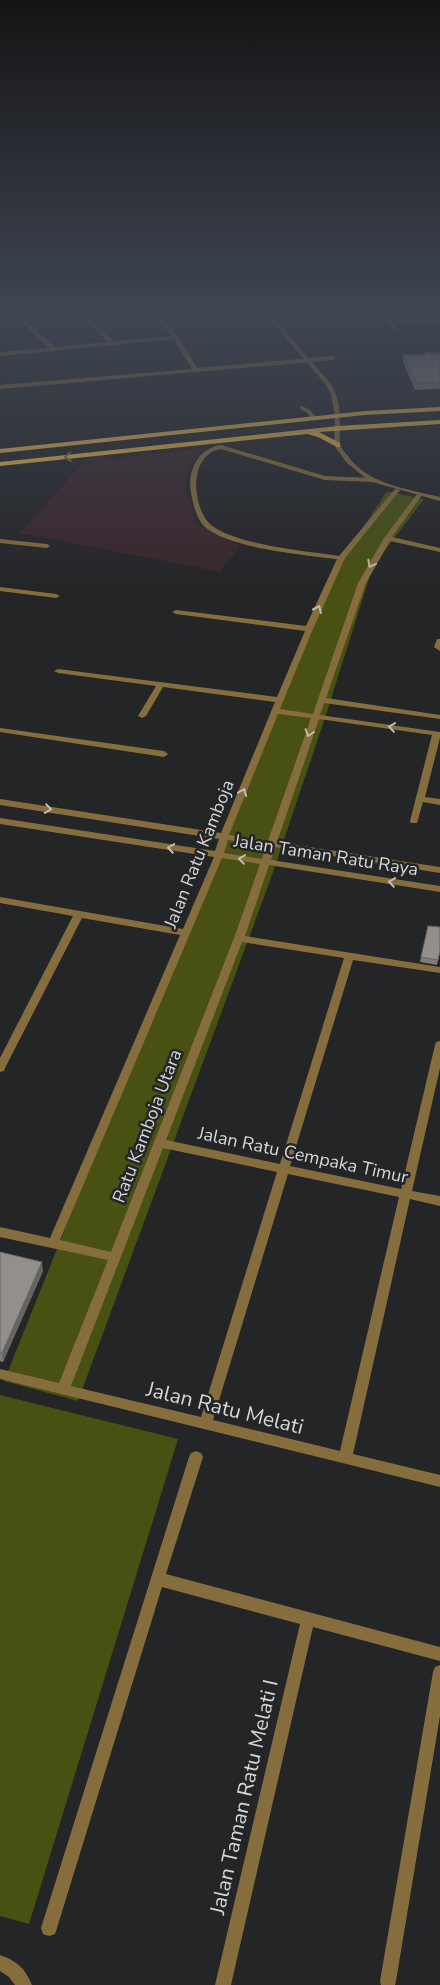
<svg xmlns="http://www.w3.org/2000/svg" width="440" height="1985" viewBox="0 0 440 1985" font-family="'Nunito Sans',sans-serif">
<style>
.medical{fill:#39262d}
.green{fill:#485012}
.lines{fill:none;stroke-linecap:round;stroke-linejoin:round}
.pedestrian{fill:#856d3e;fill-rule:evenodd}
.minor{fill:#856d3e;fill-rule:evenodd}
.tertiary{fill:#856d3e;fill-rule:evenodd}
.primary{fill:#e6b44a;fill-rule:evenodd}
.wall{fill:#7e7b79}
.shaded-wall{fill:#666463}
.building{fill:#928f8d;stroke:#666463}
.oneway{stroke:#856c38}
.oneway2{stroke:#c1bcb1}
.labels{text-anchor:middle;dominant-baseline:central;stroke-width:5;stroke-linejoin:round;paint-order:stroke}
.street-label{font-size:18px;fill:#d5d6d7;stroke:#242527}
.near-street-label{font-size:21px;fill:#d5d6d7;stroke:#242527}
</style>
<rect width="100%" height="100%" fill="#242527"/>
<!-- medical -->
<path class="medical" d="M 201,448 L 189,469 L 185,486 L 197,524 L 240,546 L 220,572 L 20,533 L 87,459 L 95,456 L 116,459 Z"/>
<!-- green -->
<path class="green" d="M 387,491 L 424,499 L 373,566 L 324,721 L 271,878 L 78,1401 L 4,1381 L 185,930 L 343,558 Z
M 0,1395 L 178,1439 L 29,1924 L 0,1916 Z"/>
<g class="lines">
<!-- pedestrian -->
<path class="pedestrian" d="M 302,406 L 310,410 L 318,419 L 317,420 L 313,420 L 306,412 L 300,409 L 300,407 Z"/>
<!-- minor -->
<path class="minor" d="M 8,310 L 14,310 L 55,347 L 108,342 L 90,324 L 71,310 C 85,310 103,331 114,341 L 172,336 L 146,310 L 152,310 L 178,336 L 197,368 L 333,356 L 336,358 L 333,360 L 0,389 L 0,385 L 192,369 L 174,339 L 0,356 L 0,352 L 49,348 Z
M 376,310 L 381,310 L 389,319 L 440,320 L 440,324 L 392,323 L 398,329 L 395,331 Z
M 427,352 L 440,353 L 440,357 L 425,355 L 424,354 Z
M 221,445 L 325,476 L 371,478 L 374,480 L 371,482 L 325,480 L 221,449 C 207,451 199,463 197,476 C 194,489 199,513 209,523 C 232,545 307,551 339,556 L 395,489 L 400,490 L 345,558 L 313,629 L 280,709 L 313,714 L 358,583 L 384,538 L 417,494 L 422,495 L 392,537 L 440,548 L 440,552 L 390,541 L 366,583 L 326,698 L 440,715 L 440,719 L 324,703 L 320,715 L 440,732 L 440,738 L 425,797 L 440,799 L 440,805 L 423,802 L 417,823 L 411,823 L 410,821 L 432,735 L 319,719 L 277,842 L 440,867 L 440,873 L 275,847 L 271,860 L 440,886 L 440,892 L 269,865 L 245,936 L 440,967 L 440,973 L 353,960 L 290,1166 L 401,1189 L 435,1045 L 436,1042 L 440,1041 L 440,1068 L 412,1191 L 440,1196 L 440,1206 L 410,1199 L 353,1454 L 440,1475 L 440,1487 L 0,1379 L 0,1369 L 59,1383 L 108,1260 L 0,1237 L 0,1227 L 50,1238 L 180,935 L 82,918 L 5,1068 L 4,1071 L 0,1072 L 0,1058 L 73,916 L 0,903 L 0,897 L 183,929 L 214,857 L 0,824 L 0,818 L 215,851 L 219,839 L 0,805 L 0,799 L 221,833 L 275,702 L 163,687 L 146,716 L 142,718 L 138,716 L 156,686 L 58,673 L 54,671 L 58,669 L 277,697 L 305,631 L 176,614 L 172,612 L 176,610 L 306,626 L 337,559 C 305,555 226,548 204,526 C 197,519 194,507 192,498 C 190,489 189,480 192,471 C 196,457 206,447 221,445 ZM 278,714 L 311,718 L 268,841 L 229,835 ZM 228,840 L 266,846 L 262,859 L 224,853 ZM 222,858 L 260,864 L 234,938 L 111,1252 L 60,1240 ZM 242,942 L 344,958 L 280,1164 L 166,1140 ZM 163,1148 L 277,1172 L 201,1417 L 71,1386 ZM 288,1174 L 399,1197 L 340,1451 L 213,1420 Z
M 0,539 L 47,544 L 50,546 L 47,548 L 0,543 Z
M 0,587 L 56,594 L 60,596 L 56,598 L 0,591 Z
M 437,639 L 440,639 L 440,651 L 434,647 Z
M 0,728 L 164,751 L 168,754 L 164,757 L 0,732 Z
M 196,1451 L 201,1453 L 203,1457 L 166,1574 L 440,1647 L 440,1661 L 313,1627 L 231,1985 L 215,1985 L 300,1624 L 162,1587 L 57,1928 L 55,1934 L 49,1936 L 43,1934 L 41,1928 L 189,1457 L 191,1453 Z
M 440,1665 L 440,1716 L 396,1981 L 395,1985 L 381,1985 L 380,1981 L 433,1672 L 435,1667 Z
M 0,1955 C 17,1961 25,1968 32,1985 L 15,1985 L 9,1977 L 0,1971 Z"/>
<!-- tertiary -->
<path class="tertiary" d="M 262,310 L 267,310 L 330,383 C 343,403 339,419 340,442 C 340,447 344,451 347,455 C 368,485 408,489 440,497 L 440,501 L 369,481 L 346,462 L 334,445 L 335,416 L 331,394 L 326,385 Z"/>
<!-- primary -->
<path class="primary" d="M 440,407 L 440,411 L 365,415 L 0,453 L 0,449 L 365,411 Z
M 440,420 L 440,424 L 319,432 L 340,443 L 340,447 L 337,447 L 318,437 L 307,434 L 0,466 L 0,462 L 338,426 Z"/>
</g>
<!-- wall -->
<path class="wall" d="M 403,355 L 440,355 L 440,389 L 415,390 L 403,362 Z
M 440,951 L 437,965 L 420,962 L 421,957 Z
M 0,1252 L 43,1271 L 3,1362 L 0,1361 Z"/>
<!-- shaded-wall -->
<path class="shaded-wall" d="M 42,1262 L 43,1271 L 3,1362 L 2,1353 Z"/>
<!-- building -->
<path class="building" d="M 403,355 L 440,355 L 440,382 L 416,382 Z
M 428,926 L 440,927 L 440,950 L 438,960 L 421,957 Z
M 0,1252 L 42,1262 L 2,1353 L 0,1353 Z"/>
<!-- one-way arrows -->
<defs><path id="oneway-chevron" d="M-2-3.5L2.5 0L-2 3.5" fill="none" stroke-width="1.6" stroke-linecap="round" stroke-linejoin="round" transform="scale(1.25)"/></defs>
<use class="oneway" href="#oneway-chevron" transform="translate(68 457) rotate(174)"/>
<g class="oneway2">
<use href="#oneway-chevron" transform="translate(371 564) rotate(118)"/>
<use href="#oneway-chevron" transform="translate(318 609) rotate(-66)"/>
<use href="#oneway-chevron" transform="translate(392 727) rotate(-172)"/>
<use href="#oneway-chevron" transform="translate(309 733) rotate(108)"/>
<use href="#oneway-chevron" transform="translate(243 792) rotate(-68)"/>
<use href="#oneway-chevron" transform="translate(48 809) rotate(9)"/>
<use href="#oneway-chevron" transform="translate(171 848) rotate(-171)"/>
<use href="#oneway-chevron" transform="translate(242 859) rotate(-171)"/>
<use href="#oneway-chevron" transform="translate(392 882) rotate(-171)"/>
</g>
<!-- sky -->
<linearGradient id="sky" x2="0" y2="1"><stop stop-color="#141415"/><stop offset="0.53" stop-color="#3f4652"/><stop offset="1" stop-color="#3f4652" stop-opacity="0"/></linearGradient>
<rect width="440" height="588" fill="url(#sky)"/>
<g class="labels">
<!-- street labels -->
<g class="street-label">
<text transform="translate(199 854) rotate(-68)">Jalan Ratu Kamboja</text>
<text transform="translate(326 855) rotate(9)">Jalan Taman Ratu Raya</text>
<text transform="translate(147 1126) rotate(-69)">Ratu Kamboja Utara</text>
<text transform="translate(303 1155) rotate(12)">Jalan Ratu Cempaka Timur</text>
</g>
<!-- near-street labels -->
<g class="near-street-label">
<text transform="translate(225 1408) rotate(14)">Jalan Ratu Melati</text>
<text transform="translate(244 1797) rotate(-77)">Jalan Taman Ratu Melati I</text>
</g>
</g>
</svg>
